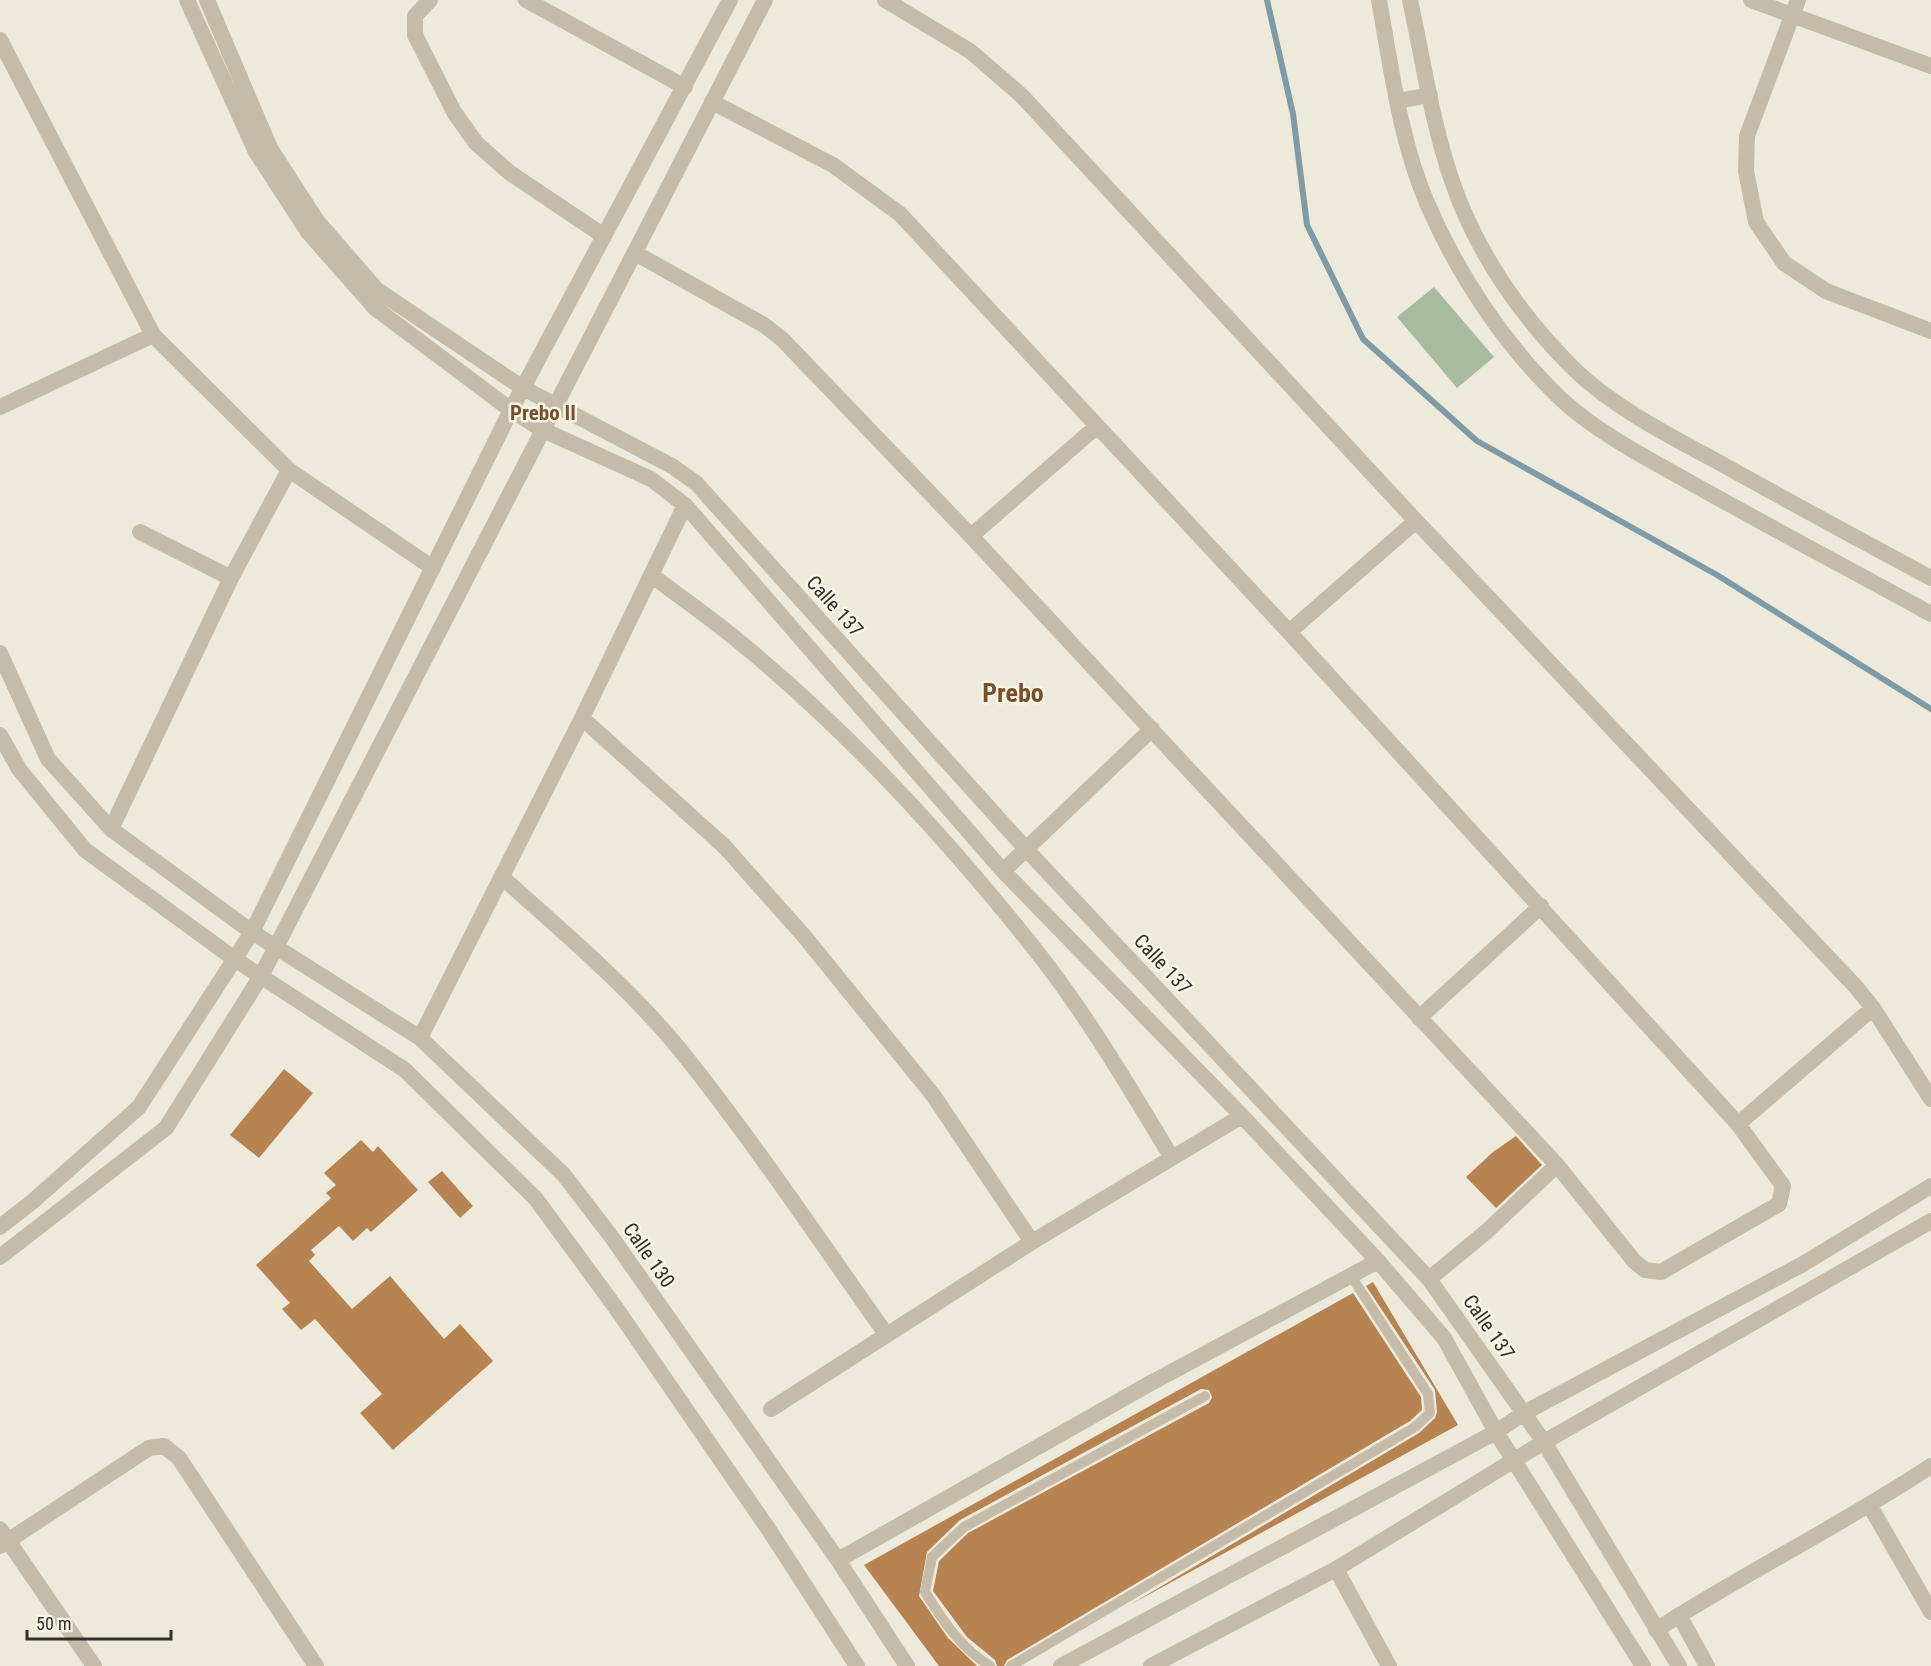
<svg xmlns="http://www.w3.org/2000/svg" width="1931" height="1666" viewBox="0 0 1931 1666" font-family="'Roboto Condensed',sans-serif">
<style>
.grass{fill:#a9bb9d}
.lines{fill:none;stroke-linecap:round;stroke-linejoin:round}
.stream{stroke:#7e9ba7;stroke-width:6}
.building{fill:#b68351}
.service{stroke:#c4bca9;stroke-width:10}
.minor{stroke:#c4bca9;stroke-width:16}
.tertiary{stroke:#c4bca9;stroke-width:16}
.labels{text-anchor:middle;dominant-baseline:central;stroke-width:5;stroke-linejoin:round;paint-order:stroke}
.street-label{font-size:20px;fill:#322e28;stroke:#f6f3e7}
.neighbourhood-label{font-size:21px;font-weight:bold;fill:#77502b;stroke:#f6f3e7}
.district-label{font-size:26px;font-weight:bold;fill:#77502b;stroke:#f6f3e7}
</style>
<rect width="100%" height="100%" fill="#eeeadb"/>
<!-- grass -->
<path class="grass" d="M 1434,287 L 1494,357 L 1457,388 L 1397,317 Z"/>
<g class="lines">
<!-- stream -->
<path class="stream" d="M 1267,0 L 1293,114 L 1307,225 L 1363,339 L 1477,441 L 1717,575 L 1931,709"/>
</g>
<!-- building -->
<path class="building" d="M 284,1069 L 313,1093 L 259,1158 L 230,1135 Z
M 1516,1136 L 1542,1165 L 1496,1208 L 1466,1177 L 1493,1152 Z
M 361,1140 L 373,1152 L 378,1146 L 418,1190 L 371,1232 L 367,1228 L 353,1241 L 339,1226 L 311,1250 L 315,1255 L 309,1261 L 352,1309 L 390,1276 L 444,1339 L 460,1324 L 493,1361 L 393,1450 L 360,1413 L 382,1394 L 315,1319 L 301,1330 L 282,1309 L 290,1303 L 256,1265 L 331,1198 L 326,1193 L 336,1185 L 324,1173 Z
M 442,1171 L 473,1206 L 460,1218 L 428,1182 Z
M 1373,1282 L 1458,1425 L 1128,1606 L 1419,1433 L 1435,1418 L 1437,1412 L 1435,1390 L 1366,1286 Z
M 1353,1293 L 1421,1397 L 1422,1410 L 1410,1421 L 1007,1660 L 1004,1666 L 997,1666 L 995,1660 L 967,1637 L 933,1591 L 939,1561 L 968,1533 L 1209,1403 L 1212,1397 L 1209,1390 L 1201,1389 L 960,1520 L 927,1552 L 919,1596 L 948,1638 L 977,1666 L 939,1666 L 864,1565 Z"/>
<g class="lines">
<!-- service -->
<path class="service" d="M 990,1666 C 961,1648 943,1621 925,1592 L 932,1557 L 964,1527 L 1205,1396
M 1011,1666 L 1415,1427 L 1430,1413 L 1428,1394 L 1351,1276"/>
<!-- minor -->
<path class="minor" d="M 187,0 L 256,152 L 308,232 L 375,308 L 511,410 L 543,430 L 651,479 L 685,505 L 1003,871 L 1242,1116 L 1378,1261 L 1444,1338 L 1496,1432 L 1643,1666
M 207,0 L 270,148 L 317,221 L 377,290 L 523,388 L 672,466 L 696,483 L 1026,849 L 1429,1279 L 1544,1442 L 1679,1666
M 430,0 L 415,16 L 415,35 L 454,112 L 476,143 L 510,173 L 604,236
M 526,0 L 685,87
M 885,0 L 970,51 L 1021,95 L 1416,521 L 1856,987 L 1873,1008 L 1931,1099
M 1751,0 L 1931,66
M 1798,0 L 1747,136 L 1746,171 L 1756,222 L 1784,263 L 1826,291 L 1931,331
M 0,40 L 153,335 L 289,470 L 433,568
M 635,253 L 764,325 L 783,340 L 971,536 L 1557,1165 L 1634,1261 L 1645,1270 L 1661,1272 L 1779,1204 L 1783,1186 L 1738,1124 L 1289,632 L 900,214 L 833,165 L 712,102
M 0,407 L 153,335
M 140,532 L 231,578
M 971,536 L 1096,427
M 651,575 C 678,595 705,614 731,635 C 842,724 941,832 1030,943 C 1084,1010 1128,1085 1172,1158
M 1289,632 L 1416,521
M 0,653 L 48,759 L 111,829 L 252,932 L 420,1038 L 564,1175 L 613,1239 L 838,1560 L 907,1666
M 582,718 L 725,847 L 804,936 L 933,1095 L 1032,1242
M 0,735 L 19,769 L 85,850 L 236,960 L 405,1070 L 536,1199 L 616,1308 L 769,1530 L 857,1666
M 111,829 L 231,578 L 289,470
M 1003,871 L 1152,729
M 502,877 C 564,933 629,987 681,1051 C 754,1142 819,1240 886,1334
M 1419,1018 L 1541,906
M 420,1038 L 582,718 L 685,505
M 1738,1124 L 1873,1008
M 1429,1279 L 1486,1232 L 1557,1165
M 771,1409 L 1032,1242 L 1242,1116
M 1870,1506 L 1931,1612
M 0,1529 L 94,1666
M 0,1546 L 149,1448 L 164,1446 L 179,1458 L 316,1666
M 838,1560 L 1149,1384 L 1378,1261
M 1336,1569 L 1389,1666
M 1679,1615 L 1707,1666
M 1656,1630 C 1746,1572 1842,1525 1931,1466
M 1061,1666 L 1496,1432 L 1524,1413 L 1803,1264 L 1931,1186
M 1151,1666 L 1336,1569 L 1544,1442 L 1931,1221"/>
<!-- tertiary -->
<path class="tertiary" d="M 1379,0 C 1391,67 1400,140 1427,203 C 1458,275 1505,346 1562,400 C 1597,432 1643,456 1684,479 C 1766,525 1849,569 1931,614
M 1410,0 C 1423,60 1432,123 1452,181 C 1476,252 1522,318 1575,370 C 1616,409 1670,436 1720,463 C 1790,502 1860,540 1931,578
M 1397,101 L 1430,95
M 0,1227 L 32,1202 L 139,1107 L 252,932 L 511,410 L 730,0
M 0,1257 L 166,1128 L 261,976 L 765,0"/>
</g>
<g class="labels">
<!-- street labels -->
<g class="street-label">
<text transform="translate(835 606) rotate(48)">Calle 137</text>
<text transform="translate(1163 964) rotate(47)">Calle 137</text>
<text transform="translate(649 1255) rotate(55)">Calle 130</text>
<text transform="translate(1489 1327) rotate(55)">Calle 137</text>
</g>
<!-- neighbourhood labels -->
<g class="neighbourhood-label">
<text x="543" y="413">Prebo II</text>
</g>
<!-- district labels -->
<g class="district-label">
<text x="1013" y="693">Prebo</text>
</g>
</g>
<!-- scale -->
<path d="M27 1630v9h144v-9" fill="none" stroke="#322e28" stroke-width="3"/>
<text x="36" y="1630" font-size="18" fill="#322e28" stroke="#f6f3e7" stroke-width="4.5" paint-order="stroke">50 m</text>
</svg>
